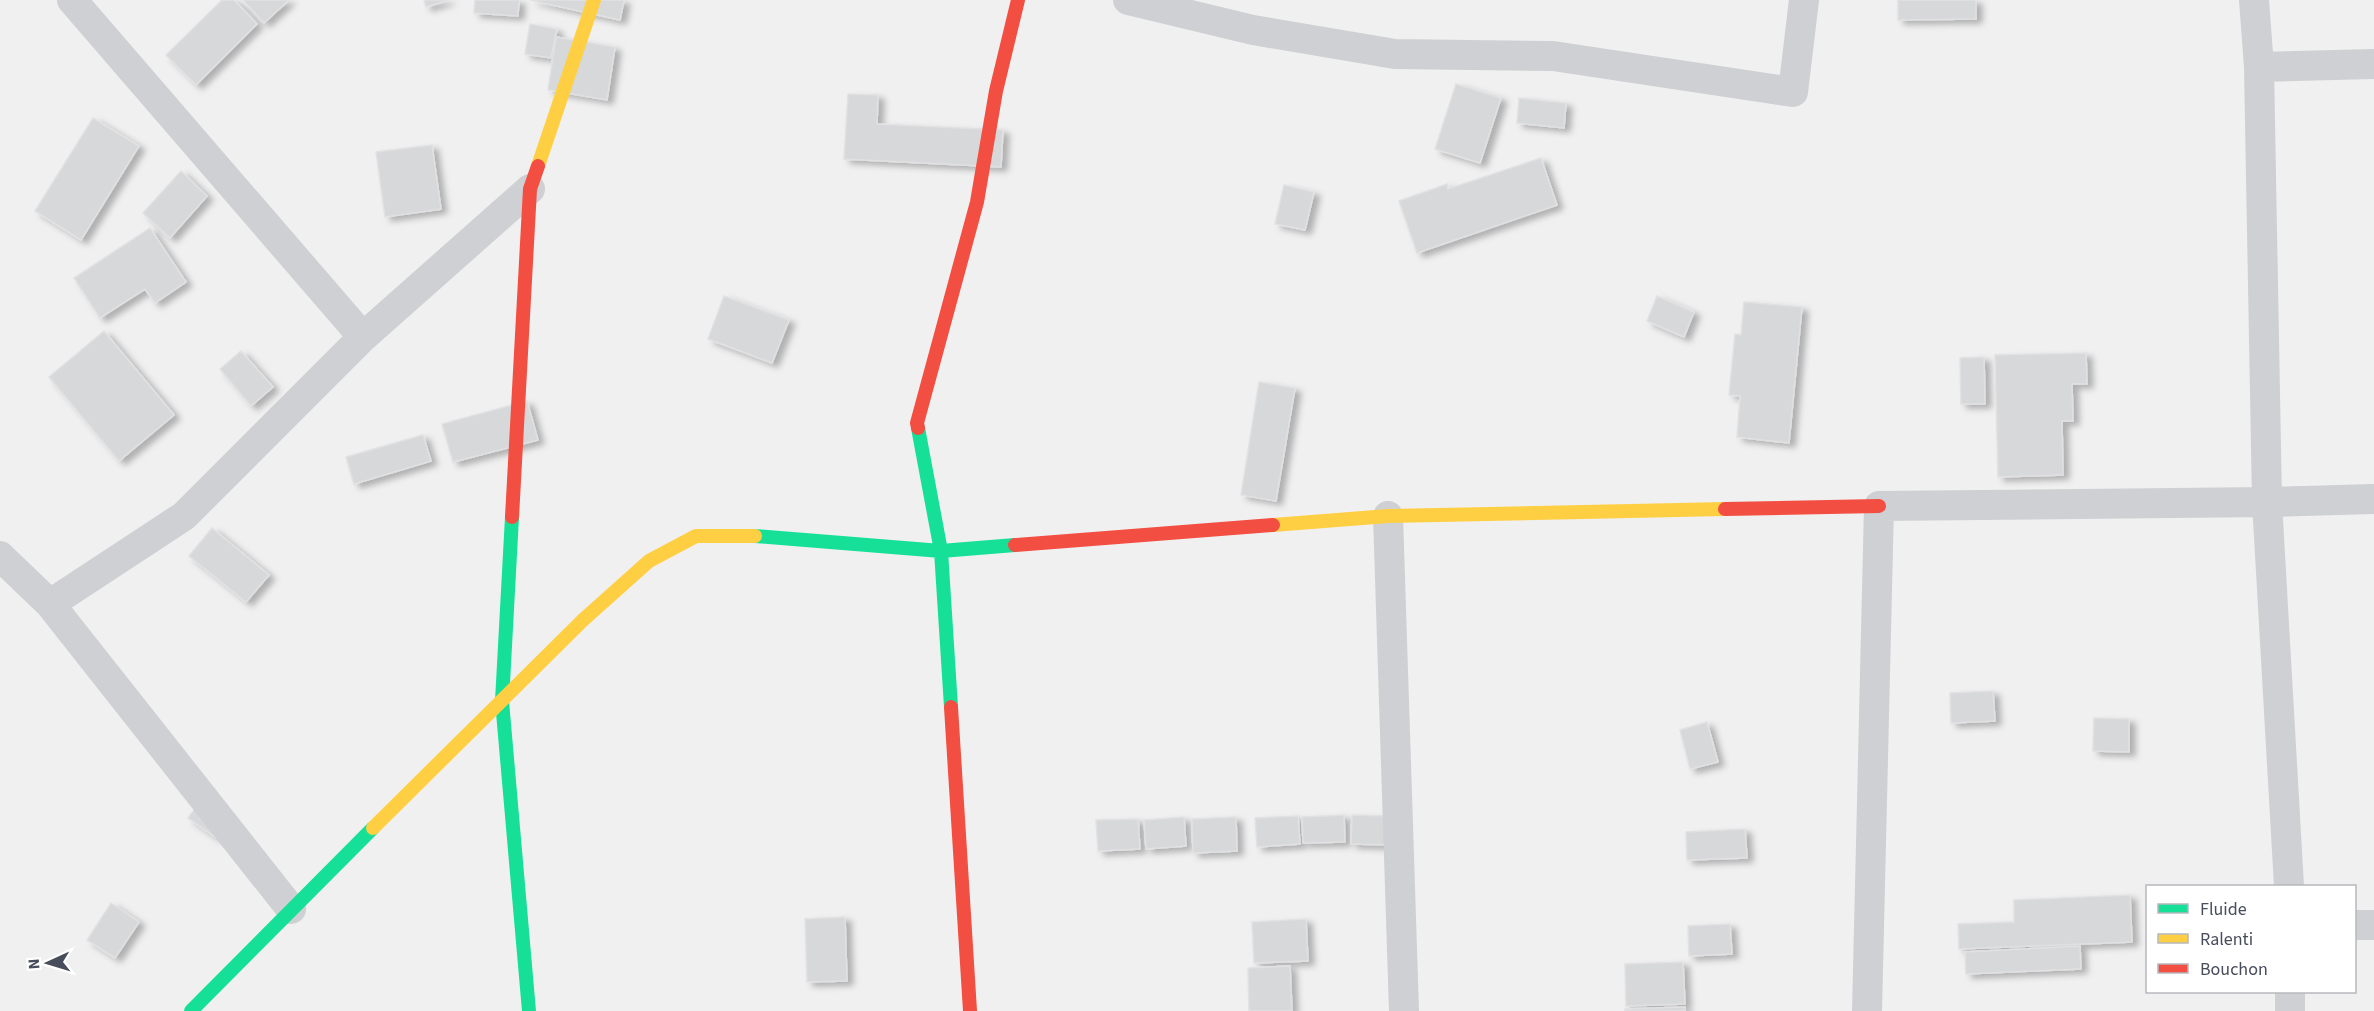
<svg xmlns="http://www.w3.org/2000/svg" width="2374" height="1011" viewBox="0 0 2374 1011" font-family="'Source Sans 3',sans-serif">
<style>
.building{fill:#d7d8da;stroke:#e1e1e3;stroke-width:1.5;filter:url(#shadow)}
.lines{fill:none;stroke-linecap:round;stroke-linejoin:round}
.street{stroke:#ced0d3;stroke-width:30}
.fast{stroke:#16e098;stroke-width:14}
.slow{stroke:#ffcf43;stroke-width:14}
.jam{stroke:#f24e42;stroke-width:14}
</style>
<defs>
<filter id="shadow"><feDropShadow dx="6" dy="4" stdDeviation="3" flood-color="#0004"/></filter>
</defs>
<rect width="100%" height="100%" fill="#f0f0f0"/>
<!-- building -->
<path class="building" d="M 222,0 L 234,0 L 257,24 L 196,85 L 166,55 Z
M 243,0 L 289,0 L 264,23 Z
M 424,0 L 449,0 L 426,7 Z
M 475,0 L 519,0 L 518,16 L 474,13 Z
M 530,0 L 624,0 L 620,20 Z
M 1898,0 L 1976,0 L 1976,19 L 1898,20 Z
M 530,24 L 557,29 L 551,58 L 525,54 Z
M 556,37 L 615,47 L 607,100 L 548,90 Z
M 1456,84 L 1501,98 L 1480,163 L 1435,149 Z
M 848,94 L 878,95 L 877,124 L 1003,130 L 1001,167 L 844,159 Z
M 1519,98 L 1566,103 L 1564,128 L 1517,123 Z
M 93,118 L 139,146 L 81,240 L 35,211 Z
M 432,145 L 441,209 L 385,217 L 376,152 Z
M 1541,158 L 1557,205 L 1417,253 L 1399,201 L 1447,184 L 1448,189 Z
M 181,171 L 207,196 L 170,238 L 143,213 Z
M 1284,185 L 1314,192 L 1305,230 L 1275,224 Z
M 150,228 L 186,282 L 155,303 L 145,289 L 100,318 L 74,278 Z
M 724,296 L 789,320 L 772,363 L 708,339 Z
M 1657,296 L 1694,312 L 1684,337 L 1647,321 Z
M 1744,302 L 1802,307 L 1789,443 L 1737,437 L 1740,396 L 1729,395 L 1735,334 L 1741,335 Z
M 104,331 L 174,415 L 119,461 L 49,377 Z
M 241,351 L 273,387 L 251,406 L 220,369 Z
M 2086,353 L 2087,384 L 2072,384 L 2073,421 L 2062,421 L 2063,475 L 1998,477 L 1995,355 Z
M 1984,357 L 1985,404 L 1961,404 L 1960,358 Z
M 1259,382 L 1295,388 L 1276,501 L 1241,495 Z
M 527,401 L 538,440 L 453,462 L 442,424 Z
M 423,435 L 431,461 L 354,484 L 346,457 Z
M 212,528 L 269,575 L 246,602 L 189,556 Z
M 1993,691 L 1995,721 L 1951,723 L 1950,693 Z
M 2094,718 L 2129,719 L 2129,752 L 2093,751 Z
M 1707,722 L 1718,762 L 1690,769 L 1680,730 Z
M 203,797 L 217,838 L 188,818 Z
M 1344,815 L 1345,842 L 1303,843 L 1302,817 Z
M 1352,815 L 1393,816 L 1392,845 L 1351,844 Z
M 1298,816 L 1300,844 L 1257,847 L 1255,818 Z
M 1184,817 L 1186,846 L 1146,849 L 1144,820 Z
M 1236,817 L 1237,851 L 1193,853 L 1192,819 Z
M 1138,819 L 1140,849 L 1098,851 L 1096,820 Z
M 1745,829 L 1747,858 L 1687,860 L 1686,832 Z
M 2130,895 L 2132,942 L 1959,949 L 1958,924 L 2014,922 L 2014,900 Z
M 111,903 L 139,922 L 115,958 L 87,940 Z
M 845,917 L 847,981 L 807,982 L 805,919 Z
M 1306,919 L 1308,961 L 1254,963 L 1252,922 Z
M 1730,924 L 1732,954 L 1689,956 L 1688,926 Z
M 2080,946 L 2081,969 L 1966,974 L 1965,952 Z
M 1683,962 L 1685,1004 L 1626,1006 L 1625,964 Z
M 1290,966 L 1292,1011 L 1249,1011 L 1248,968 Z
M 1685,1007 L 1685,1011 L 1625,1011 L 1625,1009 Z"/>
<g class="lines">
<!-- street -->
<path class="street" d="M 72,0 L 363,337
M 1128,0 L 1253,30 L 1395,54 L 1553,56 L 1793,92 L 1804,0
M 2254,0 L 2259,67 L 2267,502 L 2289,886
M 2259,67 L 2374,64
M 1388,516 L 1404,1011
M 0,556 L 50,604 L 291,909
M 50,604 L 184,516 L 363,337 L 530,189
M 2354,925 L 2374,925
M 1867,1011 L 1879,506 L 2267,502 L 2374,499
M 2290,1011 L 2290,992"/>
<!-- fast -->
<path class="fast" d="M 918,428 L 941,551 L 951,707
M 512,517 L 502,701 L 529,1011
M 755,536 L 941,551 L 1015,545
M 191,1011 L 373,828"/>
<!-- slow -->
<path class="slow" d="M 538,166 L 594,0
M 1273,525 L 1388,516 L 1725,509
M 373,828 L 583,620 L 649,561 L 696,536 L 755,536"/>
<!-- jam -->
<path class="jam" d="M 918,428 L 917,423 L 977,202 L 996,91 L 1018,0
M 1725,509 L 1879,506
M 512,517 L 530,189 L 538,166
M 1015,545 L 1273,525
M 951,707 L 970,1011"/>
</g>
<!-- legend -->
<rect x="2146" y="885" width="210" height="108" fill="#ffffff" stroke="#b6b8bd" stroke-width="1.5"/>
<rect x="2158" y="904" width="30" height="9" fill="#16e098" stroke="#b6b8bd" stroke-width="1.5"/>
<text x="2200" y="915" font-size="18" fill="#484d5b">Fluide</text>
<rect x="2158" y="934" width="30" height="9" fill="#ffcf43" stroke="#b6b8bd" stroke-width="1.5"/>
<text x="2200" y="945" font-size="18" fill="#484d5b">Ralenti</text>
<rect x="2158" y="964" width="30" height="9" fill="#f24e42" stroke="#b6b8bd" stroke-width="1.5"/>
<text x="2200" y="975" font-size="18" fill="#484d5b">Bouchon</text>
<!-- north arrow -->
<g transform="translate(48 963) rotate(266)" stroke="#ffffff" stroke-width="4.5" paint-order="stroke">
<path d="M0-4.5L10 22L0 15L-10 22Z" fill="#484d5b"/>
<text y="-9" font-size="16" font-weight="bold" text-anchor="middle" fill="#484d5b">N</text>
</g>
</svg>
